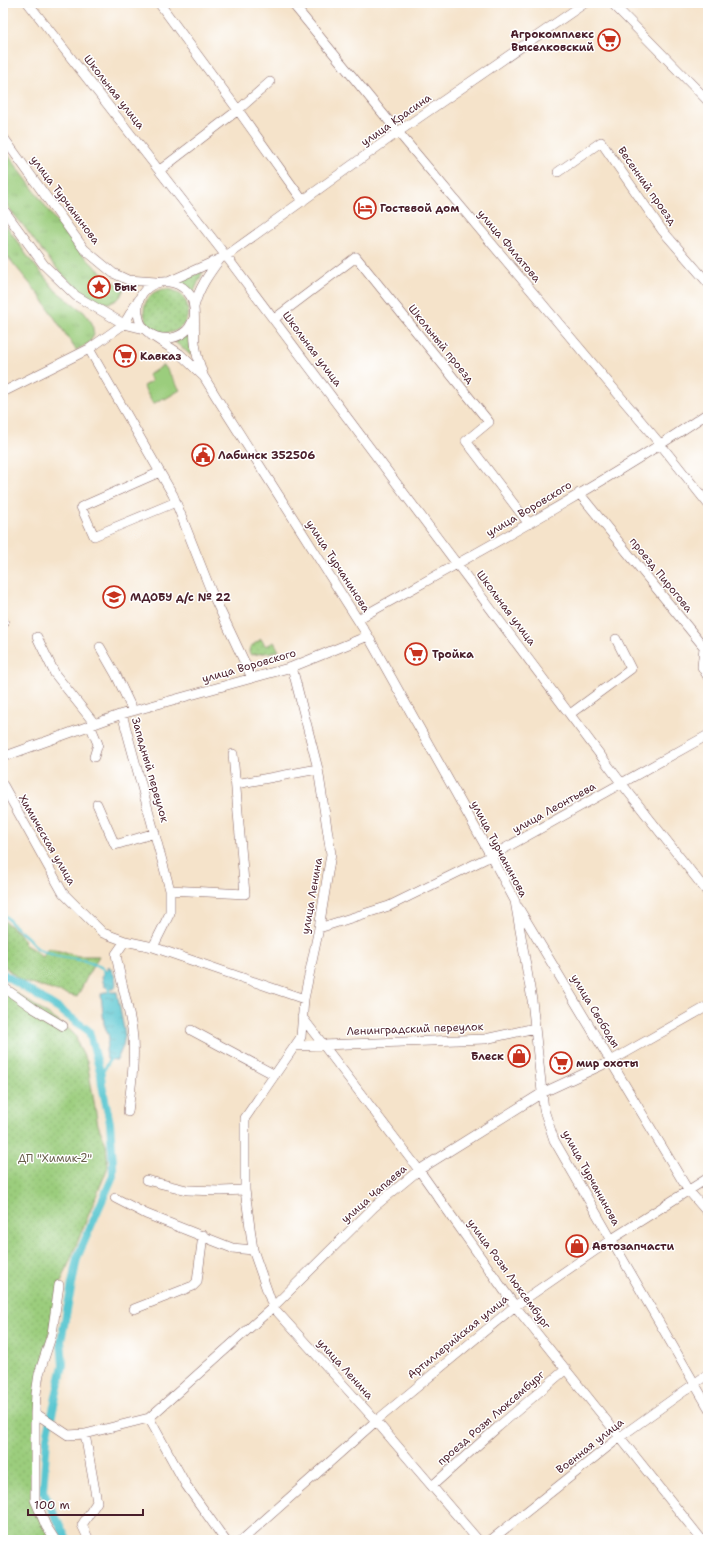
<svg xmlns="http://www.w3.org/2000/svg" width="711" height="1543" viewBox="0 0 711 1543" font-family="'Shantell Sans',sans-serif">
<style>
.grass{fill:url(#grass-dots);stroke:#727654}
.park{fill:url(#park-tufts);stroke:#727654}
.pitch{fill:#9bcd7d;stroke:#727654}
.water{fill:url(#water-ripples);stroke:#52727e}
.lines{fill:none;stroke-linecap:round;stroke-linejoin:round}
.stream{stroke:#59c6d0;stroke-width:2.5}
.canal{stroke:#59c6d0;stroke-width:8}
.minor-casing{stroke:#866463;stroke-width:10}
.minor{stroke:#fff;stroke-width:9}
.labels{text-anchor:middle;dominant-baseline:central;stroke-width:3;stroke-linejoin:round;paint-order:stroke}
.poi-label{font-size:11px;font-weight:bold;fill:#4a1f2b;stroke:#fff;text-anchor:start}
.street-label{font-size:11px;fill:#4a1f2b;stroke:#fff}
.park-label{font-size:11px;fill:#665c48;stroke:#fff}
</style>
<defs>
<pattern id="grass-dots" width="8" height="8" patternUnits="userSpaceOnUse"><rect width="8" height="8" fill="#9bcd7d"/><path d="M2 2h.1M6 6h.1" fill="none" stroke="#87b06c" stroke-width="1.8" stroke-linecap="round"/></pattern>
<pattern id="park-tufts" width="24" height="20" patternUnits="userSpaceOnUse"><rect width="24" height="20" fill="#9bcd7d"/><path d="M3 7l-1-3M5 7V3M7 7l1-3M15 17l-1-3M17 17v-4M19 17l1-3" fill="none" stroke="#87b06c"/></pattern>
<pattern id="water-ripples" width="26" height="14" patternUnits="userSpaceOnUse"><rect width="26" height="14" fill="#59c6d0"/><path d="M2 4q2-2 4 0t4 0M15 11q2-2 4 0t4 0" fill="none" stroke="#4ca0a9"/></pattern>
</defs>
<rect width="100%" height="100%" fill="#fff"/>
<filter id="ink" filterUnits="userSpaceOnUse"><feTurbulence type="fractalNoise" baseFrequency=".025" numOctaves="2"/><feDisplacementMap in="SourceGraphic" scale="8" xChannelSelector="R" yChannelSelector="G"/><feConvolveMatrix kernelMatrix="1 2 1 2 8 2 1 2 1" color-interpolation-filters="sRGB"/></filter>
<filter id="wash" filterUnits="userSpaceOnUse"><feTurbulence type="fractalNoise" baseFrequency=".012" numOctaves="4" result="noise"/><feDisplacementMap in="SourceGraphic" scale="16" xChannelSelector="R" yChannelSelector="G"/><feGaussianBlur stdDeviation="0.9" result="paint"/><feColorMatrix in="noise" values="0 0 0 0 0 0 0 0 0 0 0 0 0 0 0 0 0 1.4 0 .05"/><feComposite in="paint" operator="in"/></filter>
<g filter="url(#wash)">
<rect width="100%" height="100%" fill="#f5e3ca"/>
<!-- grass -->
<path class="grass" d="M 203,271 L 192,296 L 178,282 Z
M144 311a22 22 0 1 1 44 0a22 22 0 1 1-44 0Z
M 189,335 L 192,356 L 175,342 Z
M 261,639 L 266,646 L 274,642 L 279,651 L 251,655 L 249,652 L 250,647 Z
M 3,920 L 20,934 L 25,945 L 36,951 L 42,958 L 48,948 L 78,956 L 99,956 L 90,971 L 77,997 L 21,981 L 3,965 Z
M 3,984 L 65,1026 L 75,1035 L 80,1049 L 87,1061 L 98,1125 L 106,1144 L 108,1167 L 60,1285 L 40,1374 L 36,1499 L 56,1540 L 3,1540 Z"/>
<!-- park -->
<path class="park" d="M 3,148 C 17,167 32,187 46,207 C 68,238 90,269 124,288 C 123,291 121,295 120,297 C 94,325 38,246 26,229 C 19,220 9,210 4,200 C 1,194 3,156 3,148 Z
M 3,221 L 28,257 L 56,291 L 84,312 L 92,323 L 94,335 L 89,343 L 76,350 L 40,296 L 3,251 Z"/>
<!-- pitch -->
<path class="pitch" d="M 164,365 L 180,390 L 165,399 L 163,398 L 153,404 L 143,386 L 152,381 L 148,375 Z"/>
<!-- water -->
<path class="water" d="M 109,966 C 113,973 118,980 115,988 L 108,988 L 104,986 L 102,976 Z
M 104,992 L 117,992 L 125,1035 L 123,1046 L 117,1060 L 107,1059 L 106,1050 L 109,1037 L 104,1024 L 101,994 Z"/>
<g class="lines">
<!-- stream -->
<path class="stream" d="M 3,913 L 14,926 L 28,938 L 38,949 L 56,956 L 86,961 L 103,968 L 105,973
M 108,985 L 110,996
M 101,1075 L 111,1058"/>
<!-- canal -->
<path class="canal" d="M 3,974 L 59,1009 L 89,1031 L 101,1075 L 102,1085 L 110,1123 L 113,1163 L 113,1176 L 77,1258 L 61,1341 L 63,1365 L 47,1437 L 43,1491 L 67,1540"/>
</g>
</g>
<g filter="url(#ink)">
<g class="lines">
<!-- minor casing -->
<g class="minor-casing">
<path id="minor" d="M 28,3 L 226,256 L 622,784 L 708,893
M 159,3 L 238,110 L 303,201
M 292,3 L 398,132 L 661,445 L 708,504
M 612,3 L 708,101
M 3,137 L 84,249 L 113,273 L 128,280 L 156,282
M 160,170 L 238,110 L 270,82
M 558,172 L 601,142 L 662,230 L 708,283
M 3,209 L 44,265 L 76,296 L 124,324 L 144,329
M 170,281 L 226,256 L 398,132 L 585,3
M 194,307 C 199,288 208,275 220,259
M 194,318 C 192,322 190,328 186,331 C 169,346 140,337 138,313 C 134,283 172,270 190,295 C 198,307 192,333 196,349 C 197,358 201,367 203,375
M 274,319 L 356,257 L 489,422 L 466,441 L 529,524
M 151,335 L 180,354 L 204,377 L 215,395 L 368,636 L 491,856 L 515,901 L 532,1000 L 544,1110 L 554,1140 L 708,1407
M 89,349 L 173,495 L 211,591 L 252,678
M 3,392 L 89,349 L 124,324 L 137,302
M 160,472 L 81,507 L 94,536 L 176,502
M 579,493 L 704,647 L 702,667 L 708,677
M 358,619 C 476,553 596,489 708,413
M 3,624 L 4,623
M 37,637 L 55,674 L 94,723
M 100,647 L 116,675 L 133,711
M 292,667 L 318,769 L 331,854 L 319,928 L 304,999 L 301,1037 L 245,1118 L 245,1190 L 253,1250 L 273,1307 L 376,1421 L 478,1540
M 122,714 L 170,890 L 170,913 L 153,947
M 570,714 L 631,669 L 616,639
M 90,725 L 98,744 L 94,757
M 3,757 L 122,714 L 292,667 L 368,636
M 236,784 L 318,769
M 3,785 L 63,893 L 103,933 L 125,941 L 116,954 C 120,979 128,1004 132,1029 C 136,1056 131,1086 128,1112
M 97,804 L 115,845 L 155,833
M 170,890 L 245,894 L 233,754
M 518,907 L 688,1190 L 708,1213
M 319,928 L 389,906 L 491,856 L 708,735
M 125,941 L 153,947 L 304,999
M 3,987 L 33,1008 L 63,1026
M 302,1017 L 419,1170 L 515,1306 L 702,1540
M 191,1030 L 275,1075
M 295,1046 L 485,1039 L 535,1028
M 146,1180 L 187,1190 L 221,1191 L 245,1190
M 115,1198 L 146,1214 L 232,1248 L 253,1250
M 134,1309 L 193,1286 L 197,1282 L 203,1235
M 35,1413 L 68,1435 L 85,1434 L 149,1418 L 273,1307 L 374,1207 L 419,1170 L 542,1093 L 611,1061 L 708,1006
M 149,1418 L 186,1485 L 225,1540
M 85,1434 L 97,1502 L 82,1525 L 89,1540
M 432,1486 L 498,1427 L 566,1369
M 55,1540 L 46,1526 L 35,1500 L 35,1413 L 36,1394 L 39,1374 L 52,1334 L 59,1285
M 242,1540 L 376,1421 L 515,1306 L 612,1239 L 708,1178
M 491,1540 L 620,1437 L 708,1374"/>
</g>
<!-- minor -->
<use href="#minor" class="minor"/>
</g>
</g>
<!-- icons -->
<defs>
<g id="supermarket-ring" transform="scale(1.15)"><circle r="9.5" fill="#fff" stroke="#c8321e" stroke-width="1.5"/><path d="M-6-5.5h2.5l.6 2H6L4.5 2H-2.5L-4.4-4H-6ZM-1.5 3.2a1.3 1.3 0 1 0 .1 0ZM3 3.2a1.3 1.3 0 1 0 .1 0Z" fill="#c8321e"/></g>
<g id="hotel-ring" transform="scale(1.15)"><circle r="9.5" fill="#fff" stroke="#c8321e" stroke-width="1.5"/><path d="M-6-4.5h1.5V1H6V5H4.5V3h-9V5H-6ZM-4 0a1.8 1.8 0 1 1 3.6 0ZM.5 0V-2.5h3Q6-2.5 6 0Z" fill="#c8321e"/></g>
<g id="sight-ring" transform="scale(1.15)"><circle r="9.5" fill="#fff" stroke="#c8321e" stroke-width="1.5"/><path d="M0-6L1.8-2.2L6-1.7L2.9 1.2L3.7 5.4L0 3.3L-3.7 5.4L-2.9 1.2L-6-1.7L-1.8-2.2Z" fill="#c8321e"/></g>
<g id="civic-ring" transform="scale(1.15)"><circle r="9.5" fill="#fff" stroke="#c8321e" stroke-width="1.5"/><path d="M-.6-6.5H3V-4.5H.6V-3L4-1V1h2V6H-6V1h2V-1L-.6-3ZM-1.2 2.5V6h2.4V2.5Z" fill="#c8321e"/></g>
<g id="school-ring" transform="scale(1.15)"><circle r="9.5" fill="#fff" stroke="#c8321e" stroke-width="1.5"/><path d="M0-5L7-2L0 1L-7-2ZM-4 1L0 2.5L4 1V4Q0 6-4 4Z" fill="#c8321e"/></g>
<g id="shop-ring" transform="scale(1.15)"><circle r="9.5" fill="#fff" stroke="#c8321e" stroke-width="1.5"/><path d="M-5-2.5h2.3a2.7 3.5 0 0 1 5.4 0H5L5.5 6h-11ZM-1.5-2.5h3a1.5 2.3 0 0 0-3 0Z" fill="#c8321e"/></g>
</defs>
<g fill-rule="evenodd">
<use href="#supermarket-ring" x="609" y="40"/>
<use href="#hotel-ring" x="365" y="208"/>
<use href="#sight-ring" x="99" y="287"/>
<use href="#supermarket-ring" x="125" y="356"/>
<use href="#civic-ring" x="203" y="455"/>
<use href="#school-ring" x="114" y="597"/>
<use href="#supermarket-ring" x="416" y="654"/>
<use href="#shop-ring" x="519" y="1056"/>
<use href="#supermarket-ring" x="561" y="1063"/>
<use href="#shop-ring" x="577" y="1246"/>
</g>
<g class="labels">
<!-- poi labels -->
<g class="poi-label">
<text x="594" y="34" text-anchor="end">Агрокомплекс<tspan x="594" dy="13">Выселковский</tspan></text>
<text x="380" y="208">Гостевой дом</text>
<text x="114" y="287">Бык</text>
<text x="140" y="356">Кавказ</text>
<text x="218" y="455">Лабинск 352506</text>
<text x="130" y="597">МДОБУ д/с № 22</text>
<text x="432" y="654">Тройка</text>
<text x="504" y="1056" text-anchor="end">Блеск</text>
<text x="576" y="1063">мир охоты</text>
<text x="592" y="1246">Автозапчасти</text>
</g>
<!-- street labels -->
<g class="street-label">
<text transform="translate(114 92) rotate(52)">Школьная улица</text>
<text transform="translate(396 120) rotate(-35)">улица Красина</text>
<text transform="translate(647 186) rotate(55)">Весенний проезд</text>
<text transform="translate(65 200) rotate(53)">улица Турчанинова</text>
<text transform="translate(509 246) rotate(50)">улица Филатова</text>
<text transform="translate(441 344) rotate(51)">Школьный проезд</text>
<text transform="translate(312 349) rotate(53)">Школьная улица</text>
<text transform="translate(529 509) rotate(-31)">улица Воровского</text>
<text transform="translate(338 566) rotate(57)">улица Турчанинова</text>
<text transform="translate(661 575) rotate(51)">проезд Пирогова</text>
<text transform="translate(506 608) rotate(53)">Школьная улица</text>
<text transform="translate(249 666) rotate(-16)">улица Воровского</text>
<text transform="translate(150 770) rotate(74)">Западный переулок</text>
<text transform="translate(554 808) rotate(-29)">улица Леонтьева</text>
<text transform="translate(47 840) rotate(60)">Химическая улица</text>
<text transform="translate(499 849) rotate(62)">улица Турчанинова</text>
<text transform="translate(312 896) rotate(-80)">улица Ленина</text>
<text transform="translate(595 1011) rotate(59)">улица Свободы</text>
<text transform="translate(415 1029) rotate(-2)">Ленинградский переулок</text>
<text transform="translate(591 1178) rotate(61)">улица Турчанинова</text>
<text transform="translate(374 1194) rotate(-41)">улица Чапаева</text>
<text transform="translate(509 1274) rotate(54)">улица Розы Люксембург</text>
<text transform="translate(458 1337) rotate(-39)">Артиллерийская улица</text>
<text transform="translate(345 1369) rotate(48)">улица Ленина</text>
<text transform="translate(491 1418) rotate(-41)">проезд Розы Люксембург</text>
<text transform="translate(590 1446) rotate(-38)">Военная улица</text>
</g>
<!-- park labels -->
<g class="park-label">
<text x="55" y="1158">ДП "Химик-2"</text>
</g>
</g>
<!-- margin -->
<rect width="711" height="1543" fill="none" stroke="#fff" stroke-width="16"/>
<!-- scale -->
<path d="M28 1509v6h115v-6" fill="none" stroke="#4a1f2b" stroke-width="2"/>
<text x="34" y="1509" font-size="12" fill="#4a1f2b" stroke="#ffffff" stroke-width="3" paint-order="stroke">100 m</text>
</svg>
